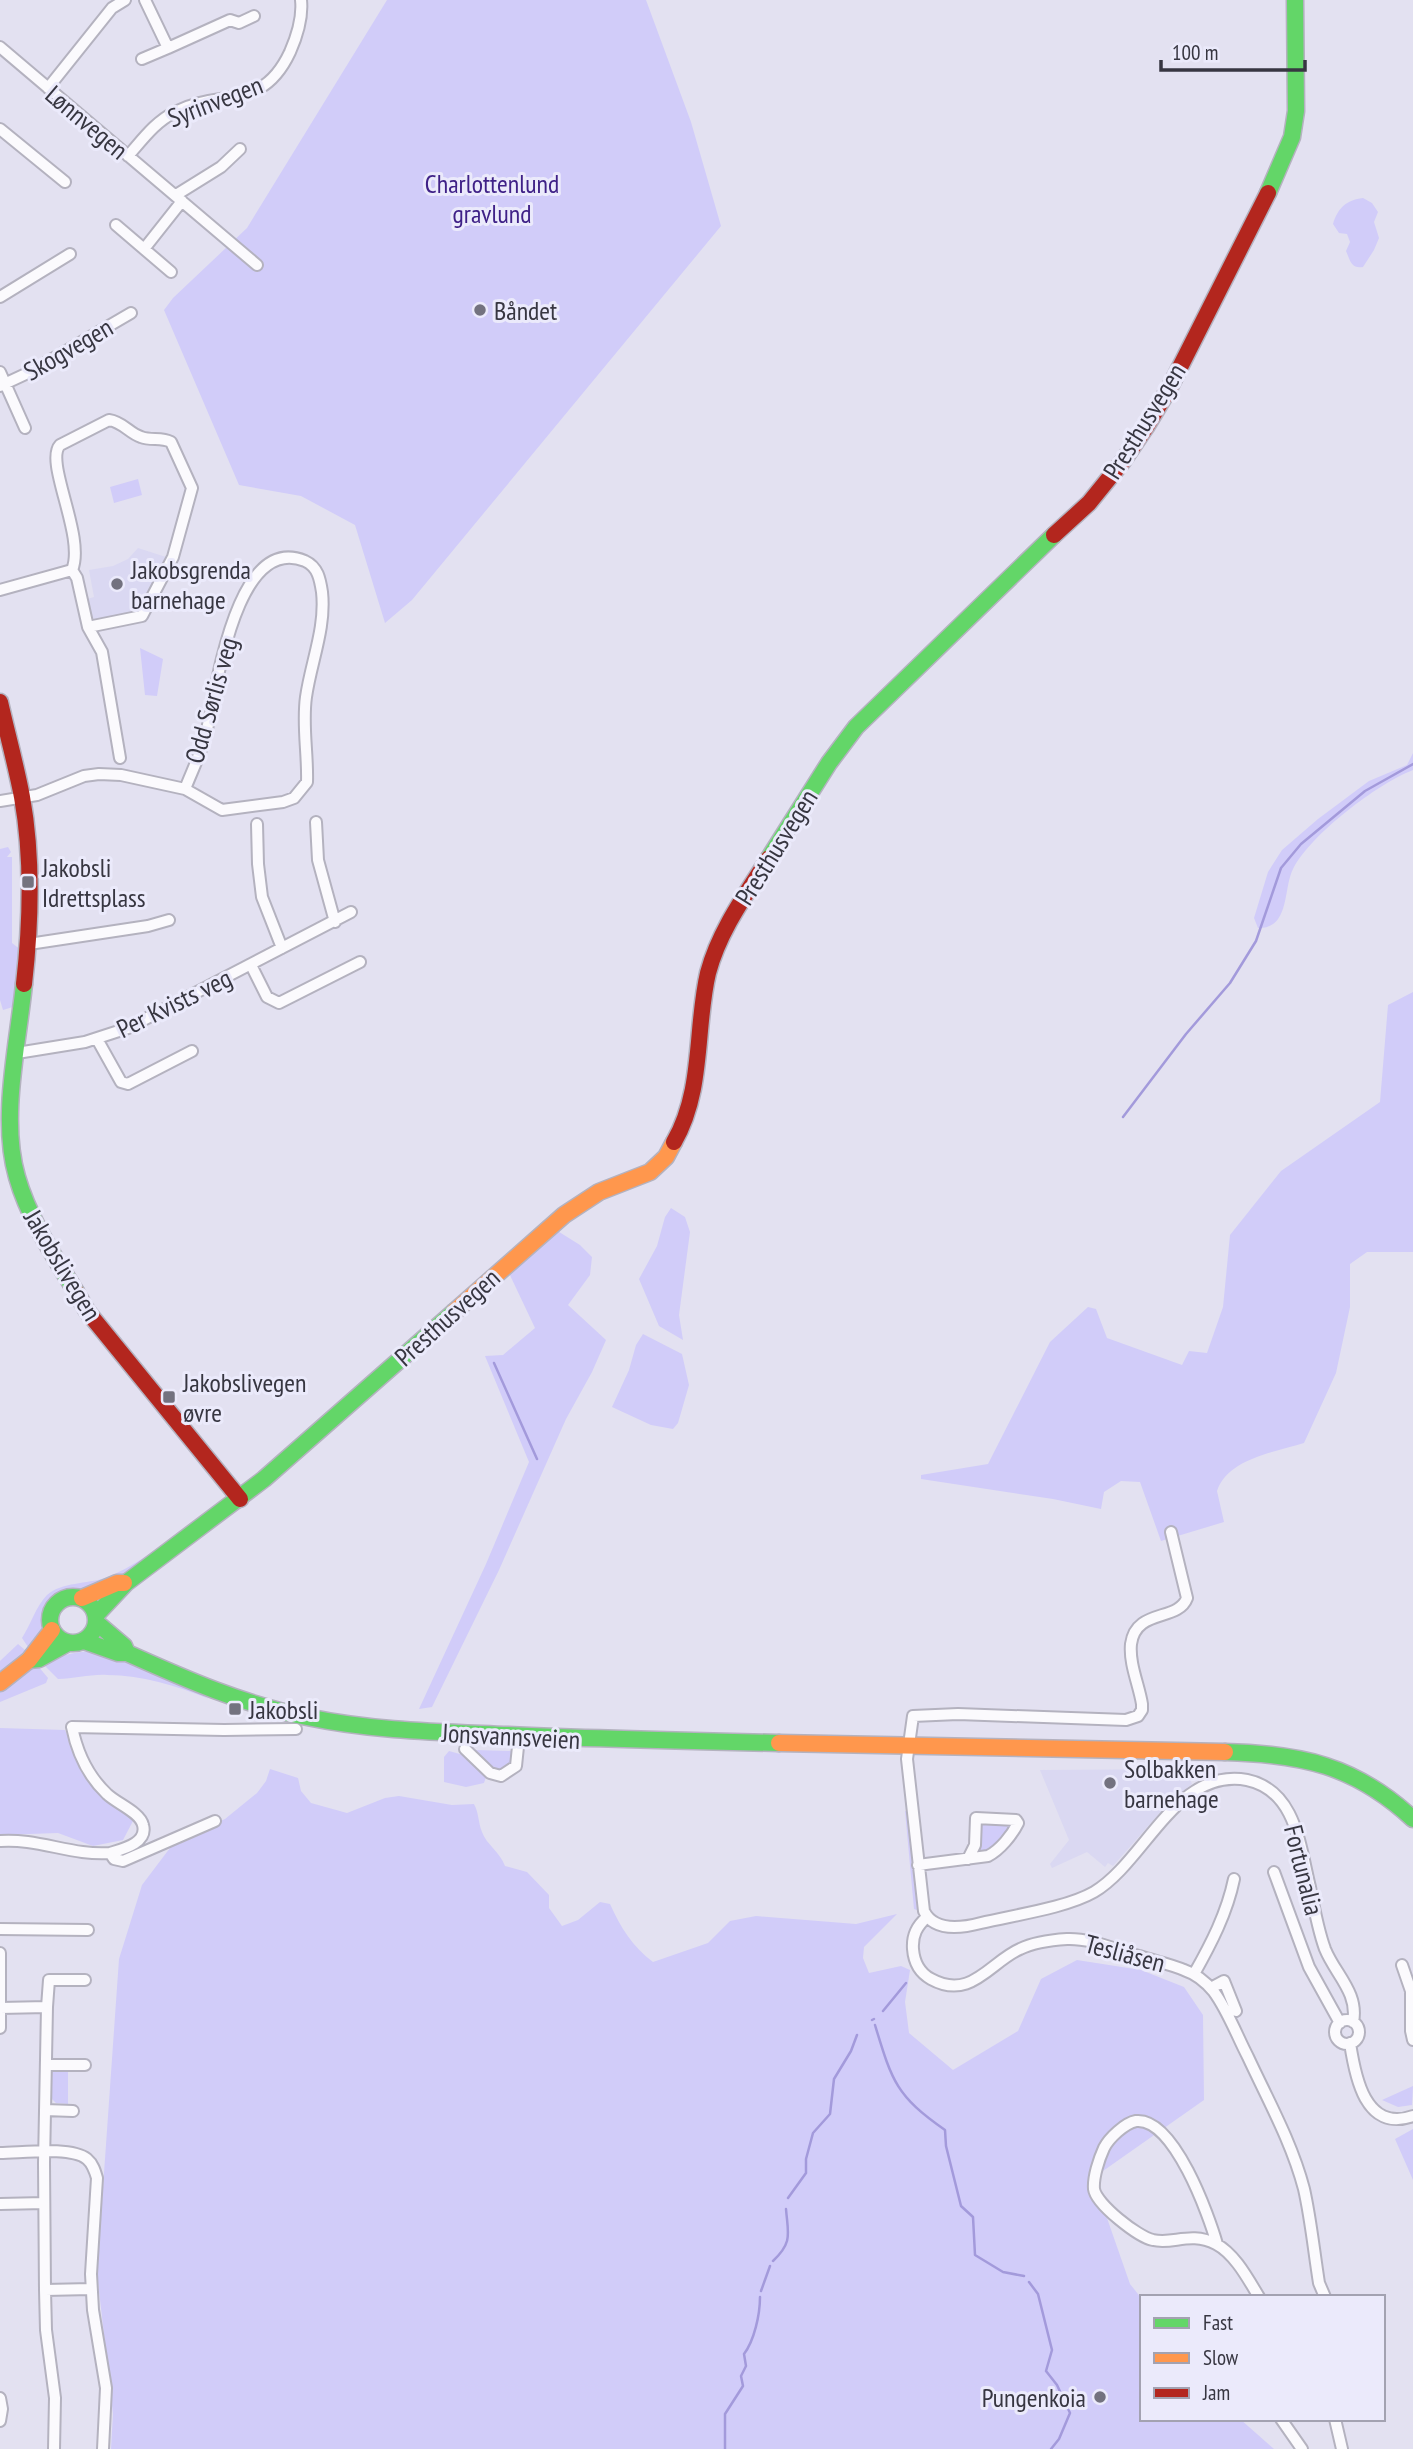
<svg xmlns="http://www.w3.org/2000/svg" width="1413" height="2449" viewBox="0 0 1413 2449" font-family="'PT Sans Narrow',sans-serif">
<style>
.built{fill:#dad8f2}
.green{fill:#d1ccf9}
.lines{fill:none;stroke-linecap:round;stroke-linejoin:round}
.stream{stroke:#a39adb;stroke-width:2.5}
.street-casing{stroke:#b4b2bf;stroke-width:14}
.fast-casing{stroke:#b4b2bf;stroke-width:19}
.slow-casing{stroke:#b4b2bf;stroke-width:19}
.jam-casing{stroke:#b4b2bf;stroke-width:19}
.street{stroke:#fbfafd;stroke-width:10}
.fast{stroke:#63d668;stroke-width:16}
.slow{stroke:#ff974d;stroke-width:16}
.jam{stroke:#b3261e;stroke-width:16}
.poi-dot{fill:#73727f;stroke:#ebeafb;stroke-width:2.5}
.labels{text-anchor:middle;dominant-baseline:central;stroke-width:6;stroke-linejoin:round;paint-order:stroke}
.street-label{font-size:26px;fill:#373641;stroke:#ebeafb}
.park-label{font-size:26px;fill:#3f2187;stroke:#ebeafb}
.poi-label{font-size:26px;fill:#373641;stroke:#ebeafb;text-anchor:start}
</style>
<rect width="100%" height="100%" fill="#e3e1f1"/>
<!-- built -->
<path class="built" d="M 138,548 L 166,557 L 144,607 L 137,612 L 97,620 L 93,618 L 87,599 L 94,597 L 89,570 L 113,566 L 128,559 Z
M 1186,1769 L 1192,1784 L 1166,1806 L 1113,1866 L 1108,1863 L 1105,1867 L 1087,1852 L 1052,1868 L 1050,1864 L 1069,1840 L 1040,1770 Z"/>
<!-- green -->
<path class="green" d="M 387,0 L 646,0 L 691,122 L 721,226 L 412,600 L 385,623 L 355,525 L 301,496 L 239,485 L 164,310 L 173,298 L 247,228 Z
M 1363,198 L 1372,203 L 1378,212 L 1374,222 L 1379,238 L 1374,250 L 1363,267 C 1351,269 1350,260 1346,251 L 1350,242 L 1347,234 L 1339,233 L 1333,224 C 1338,208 1346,200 1363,198 Z
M 138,479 L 142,495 L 114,503 L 110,487 Z
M 140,648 L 163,659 L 157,696 L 145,695 Z
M 1413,753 L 1413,770 C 1377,784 1311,834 1293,869 C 1283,889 1290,929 1258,928 L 1254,918 L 1268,872 L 1282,850 L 1318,819 L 1369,781 L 1407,765 Z
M 8,847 L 11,852 L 7,857 L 12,857 L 12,943 L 21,950 L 16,1006 L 3,1010 L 0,1000 L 0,849 Z
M 1413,992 L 1413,1252 L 1367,1252 L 1350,1264 L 1350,1307 L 1336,1373 L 1304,1443 C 1276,1452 1228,1458 1217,1491 L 1224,1522 L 1161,1541 L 1140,1482 L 1121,1481 L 1104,1492 L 1101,1509 L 1053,1499 L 921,1479 L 921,1475 L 988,1464 L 1050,1342 L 1088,1307 L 1096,1309 L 1107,1338 L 1182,1365 L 1189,1351 L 1207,1353 L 1223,1307 L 1230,1235 L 1281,1171 L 1380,1102 L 1388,1005 Z
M 671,1208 L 685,1217 L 690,1232 L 679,1315 L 683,1340 L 659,1326 L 639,1279 L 657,1246 L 665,1217 Z
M 556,1230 L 580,1245 L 592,1257 L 590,1275 L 568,1305 L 606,1340 L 592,1372 L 566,1419 L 499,1570 L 432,1707 L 419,1709 L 486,1564 L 529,1462 L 485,1356 L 503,1355 L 535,1328 L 508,1271 Z
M 643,1334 L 682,1354 L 689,1385 L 678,1423 L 673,1429 L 651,1425 L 612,1407 L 629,1370 L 636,1345 Z
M 157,1549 C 139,1568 119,1579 94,1588 C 79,1592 65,1588 53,1598 C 40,1609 45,1625 38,1638 C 30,1653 13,1664 0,1675 L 0,1661 L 18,1644 L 25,1650 L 28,1647 L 22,1638 C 31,1624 36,1606 47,1595 C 62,1582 87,1584 105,1578 C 124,1571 140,1560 157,1549 Z
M 90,1651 C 131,1658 173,1678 209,1699 C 177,1686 143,1675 107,1675 C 91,1674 74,1679 58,1679 L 42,1663 L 38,1666 L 48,1678 L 46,1683 L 0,1702 L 0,1691 C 27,1667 54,1654 90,1651 Z
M 0,1728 L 65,1730 L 82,1769 L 100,1793 L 133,1821 L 123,1840 L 93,1846 L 58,1833 L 0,1835 Z
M 474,1750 L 513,1751 L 515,1754 L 509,1769 L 494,1771 Z
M 449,1751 L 467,1756 L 486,1777 L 484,1783 L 466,1787 L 444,1782 L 444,1757 Z
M 270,1769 L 298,1778 L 301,1791 L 311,1803 L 347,1813 L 385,1798 L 399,1796 L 452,1805 L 474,1804 C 479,1813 478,1822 482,1832 C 486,1844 500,1852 505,1866 L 527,1872 L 549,1895 L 549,1908 L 562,1926 L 578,1920 L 600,1902 L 610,1904 C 621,1928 632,1946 653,1962 L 708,1943 L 730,1921 L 756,1916 L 856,1924 L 897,1914 L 864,1947 L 863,1958 L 869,1973 L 901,1966 L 910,1970 L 905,2002 L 909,2033 L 953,2070 L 1018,2031 L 1041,1979 L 1077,1960 L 1141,1970 L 1184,1987 L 1203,2015 L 1204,2100 L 1093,2178 L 1130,2284 L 1142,2299 L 1142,2419 L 1240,2419 L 1274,2449 L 111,2449 L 113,2414 L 97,2273 L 119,1959 L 142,1885 L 176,1840 L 225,1819 L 257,1793 L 266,1781 Z
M 905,1811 L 908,1812 L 917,1910 L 914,1909 Z
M 982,1822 L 1010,1823 L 1012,1827 L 993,1849 L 977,1856 L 980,1824 Z
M 55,2069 L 68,2069 L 68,2104 L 56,2103 L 51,2098 L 51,2073 Z
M 1413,2086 L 1412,2105 L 1398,2107 L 1382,2100 Z
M 1413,2129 L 1413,2180 L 1395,2139 Z"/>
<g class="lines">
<!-- stream -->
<path class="stream" d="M 1123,1117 L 1186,1034 L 1230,983 L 1256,941 L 1281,868 L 1301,844 L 1365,791 L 1413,764
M 494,1363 L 537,1459
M 883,2011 L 906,1983
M 872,2020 L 874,2019
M 875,2025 C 892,2081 896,2096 945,2130 L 946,2146 L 961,2206 L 973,2217 L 975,2255 L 1003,2272 L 1024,2276
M 788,2198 L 806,2173 L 806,2159 L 813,2133 L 830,2114 L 834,2079 L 851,2051 L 857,2035
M 773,2261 C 793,2242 788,2234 786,2209
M 1029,2282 L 1038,2294 L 1052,2350 L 1046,2371 L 1057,2385 L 1070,2413 L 1059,2439 L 1051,2449
M 761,2291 L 770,2266
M 725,2449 L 725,2414 L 743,2386 L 741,2376 L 746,2366 L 744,2354 C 754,2341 760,2315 760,2297"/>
<!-- street casing -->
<g class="street-casing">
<path id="street" d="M 145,0 L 168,48 L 230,20 L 239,23 L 254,16
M 0,47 L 257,265
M 142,59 L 168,48
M 48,88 L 112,8 L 125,0
M 0,129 L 65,182
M 128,156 C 143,139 155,122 175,112 C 222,88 262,112 290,52 C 297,36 303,18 301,0
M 176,195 L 221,167 L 240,149
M 116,225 L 171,272
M 144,249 L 182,201
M 0,297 L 70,254
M 0,372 L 25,428
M 0,386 L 30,372 L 131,313
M 109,420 C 123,422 129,433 141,437 C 151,441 161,437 171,442 L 192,488 L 173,557 L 142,616 L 88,627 L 77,578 L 72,570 C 86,537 44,462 60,445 Z
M 0,590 L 72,570
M 88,627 L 102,652 L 120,758
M 0,801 L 37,795 L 84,776 L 99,774 L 121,775 L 185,789 L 222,810 L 283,802 L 294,798 L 307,782 C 308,754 302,725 306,697 C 311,662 326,628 322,592 C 320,579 318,567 305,561 C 235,532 216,693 206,734 C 201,753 192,771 185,789
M 316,822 L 318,860 L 335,922
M 257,824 L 258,864 L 262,897 L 282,948
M 29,944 L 148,926 L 169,920
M 251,965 L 267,997 L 279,1003 L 360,962
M 97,1039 L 121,1082 L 128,1084 L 192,1051
M 17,1053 L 85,1042 L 128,1028 L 351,912
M 1171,1532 L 1187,1598 C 1178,1622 1136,1608 1131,1644 C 1129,1664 1139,1685 1142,1704 L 1142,1710 L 1138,1716 L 1126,1720 L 958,1714 L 913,1716 L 907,1759 L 924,1911 C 934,1932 962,1928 981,1923 C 1014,1915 1066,1908 1094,1892 C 1145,1862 1176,1767 1247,1780 C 1296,1790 1300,1847 1310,1887 C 1314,1908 1318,1930 1325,1949 C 1335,1974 1359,1993 1353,2022
M 465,1749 L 490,1773 L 501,1776 L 516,1766 L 519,1737
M 0,1841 C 37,1838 73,1856 110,1853 L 114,1859 L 123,1861 L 215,1821
M 110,1853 C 123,1849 148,1843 143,1825 C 140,1812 116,1803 107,1794 C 88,1776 77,1752 72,1727 L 224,1730 L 296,1729
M 918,1865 L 988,1856 C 1000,1850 1012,1835 1018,1823 L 1016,1820 L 976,1818 L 975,1845 L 968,1859
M 1274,1872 L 1309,1967 L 1340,2023
M 927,1917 C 917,1926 912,1935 913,1949 C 914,1962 920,1973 931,1979 C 971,2001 990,1962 1020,1949 C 1034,1942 1051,1940 1067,1939 C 1091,1938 1116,1950 1139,1956 C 1154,1961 1170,1964 1184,1970 C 1196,1974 1206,1982 1214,1992 C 1228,2011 1237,2036 1248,2057 C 1268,2100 1292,2143 1304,2189 C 1311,2220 1314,2252 1319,2283 L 1325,2297
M 0,1929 L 88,1930
M 0,1953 L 0,2028
M 1402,1965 L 1411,1991 L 1411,2031 L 1413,2040
M 1194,1974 C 1211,1944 1227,1913 1234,1879
M 1211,1988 L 1224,1981 L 1236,2011
M 47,2007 L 44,2163 L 45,2290 L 91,2289
M 0,2008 L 47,2007 L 49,1980 L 85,1980
M1335 2032a12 12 0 1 1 24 0a12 12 0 1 1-24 0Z
M 1350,2043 C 1355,2076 1365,2133 1413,2116
M 46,2065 L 85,2065
M 45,2110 L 73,2111
M 0,2153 C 21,2153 71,2146 87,2159 C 93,2164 95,2171 97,2178 L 91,2274 L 93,2310 L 106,2388 L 103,2449
M 0,2204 L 44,2203
M 1217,2244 C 1209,2216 1174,2117 1136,2121 C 1125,2123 1109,2138 1104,2148 C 1099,2159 1093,2177 1094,2189 C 1096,2204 1138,2237 1153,2240 C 1173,2245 1190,2231 1216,2244 C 1235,2254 1248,2279 1259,2297
M 45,2290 L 46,2330 L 55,2398 L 54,2449
M 0,2398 L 2,2409 L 0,2421
M 1281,2419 L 1302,2449
M 1335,2419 L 1342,2449"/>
</g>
<!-- fast casing -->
<g class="fast-casing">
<path id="fast" d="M 1268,193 L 1292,137 L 1296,111 L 1295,0
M 769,858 L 829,763 L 856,727 L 1054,535
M 24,984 C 18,1044 0,1119 17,1177 C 29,1219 54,1256 76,1292
M50 1620a23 23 0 1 1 46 0a23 23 0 1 1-46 0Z
M 96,1615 L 126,1583 L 264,1479 L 454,1312
M 97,1623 L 124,1646 L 127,1653
M 84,1641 L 118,1653 L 127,1653 C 185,1679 244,1705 307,1717 C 373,1731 440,1732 508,1735 C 598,1739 688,1741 779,1743
M 29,1660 L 39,1659 L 68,1643
M 1225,1752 C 1301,1754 1355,1765 1413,1819"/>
</g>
<!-- slow casing -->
<g class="slow-casing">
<path id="slow" d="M 454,1312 L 564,1215 L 599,1192 L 650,1172 L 666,1157 L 674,1142
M 82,1598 L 117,1583 L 124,1583
M 0,1683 L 29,1660 L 52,1630
M 779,1743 L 1225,1752"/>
</g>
<!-- jam casing -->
<g class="jam-casing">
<path id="jam" d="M 1054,535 L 1089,503 L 1123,461 L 1146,427 L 1170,387 L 1268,193
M 0,702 C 7,733 16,765 22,797 C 33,858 31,922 24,984
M 674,1142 C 704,1090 695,1028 708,973 C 719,931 746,894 769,858
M 76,1292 L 87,1311 L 240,1499"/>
</g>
<!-- street -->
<use href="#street" class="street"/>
<!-- fast -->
<use href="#fast" class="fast"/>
<!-- slow -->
<use href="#slow" class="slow"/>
<!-- jam -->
<use href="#jam" class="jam"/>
</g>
<!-- markers -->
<g class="poi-dot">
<circle cx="480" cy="310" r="7"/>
<circle cx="117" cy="584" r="7"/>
<rect x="21" y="875" width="14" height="14" rx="3.5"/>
<rect x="162" y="1390" width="14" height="14" rx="3.5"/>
<rect x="228" y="1702" width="14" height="14" rx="3.5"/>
<circle cx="1110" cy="1783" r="7"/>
<circle cx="1100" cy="2397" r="7"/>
</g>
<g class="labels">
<!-- street labels -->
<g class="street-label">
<text transform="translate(215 101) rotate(-21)">Syrinvegen</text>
<text transform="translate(87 122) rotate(40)">Lønnvegen</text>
<text transform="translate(68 349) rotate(-30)">Skogvegen</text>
<text transform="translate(1144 421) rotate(-58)">Presthusvegen</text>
<text transform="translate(211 700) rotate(-74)">Odd Sørlis veg</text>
<text transform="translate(776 847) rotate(-58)">Presthusvegen</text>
<text transform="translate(174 1003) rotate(-26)">Per Kvists veg</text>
<text transform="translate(63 1265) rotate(59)">Jakobslivegen</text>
<text transform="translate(447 1317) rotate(-42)">Presthusvegen</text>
<text transform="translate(511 1736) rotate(3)">Jonsvannsveien</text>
<text transform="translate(1304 1870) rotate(76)">Fortunalia</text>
<text transform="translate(1125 1953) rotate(15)">Tesliåsen</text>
</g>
<!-- park labels -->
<g class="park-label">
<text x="492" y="183">Charlottenlund<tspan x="492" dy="30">gravlund</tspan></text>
</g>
<!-- poi labels -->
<g class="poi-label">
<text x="494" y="310">Båndet</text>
<text x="131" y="569">Jakobsgrenda<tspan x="131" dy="30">barnehage</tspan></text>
<text x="42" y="867">Jakobsli<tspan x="42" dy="30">Idrettsplass</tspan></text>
<text x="183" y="1382">Jakobslivegen<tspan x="183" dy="30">øvre</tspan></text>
<text x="249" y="1709">Jakobsli</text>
<text x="1124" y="1768">Solbakken<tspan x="1124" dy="30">barnehage</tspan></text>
<text x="1086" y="2397" text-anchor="end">Pungenkoia</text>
</g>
</g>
<!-- legend -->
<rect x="1140" y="2295" width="245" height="126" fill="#ebeafb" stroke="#a3a2b1" stroke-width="2"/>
<rect x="1154" y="2318" width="35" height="10" fill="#63d668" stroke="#a3a2b1" stroke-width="2"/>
<text x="1203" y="2330" font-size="21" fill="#373641">Fast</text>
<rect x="1154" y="2353" width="35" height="10" fill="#ff974d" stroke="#a3a2b1" stroke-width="2"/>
<text x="1203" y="2365" font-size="21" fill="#373641">Slow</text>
<rect x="1154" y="2388" width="35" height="10" fill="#b3261e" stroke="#a3a2b1" stroke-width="2"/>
<text x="1203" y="2400" font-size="21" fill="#373641">Jam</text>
<!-- scale -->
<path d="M1161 60v10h144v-10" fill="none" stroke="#373641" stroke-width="3.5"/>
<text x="1172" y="60" font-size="21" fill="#373641" stroke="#ebeafb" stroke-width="5" paint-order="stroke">100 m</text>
</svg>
